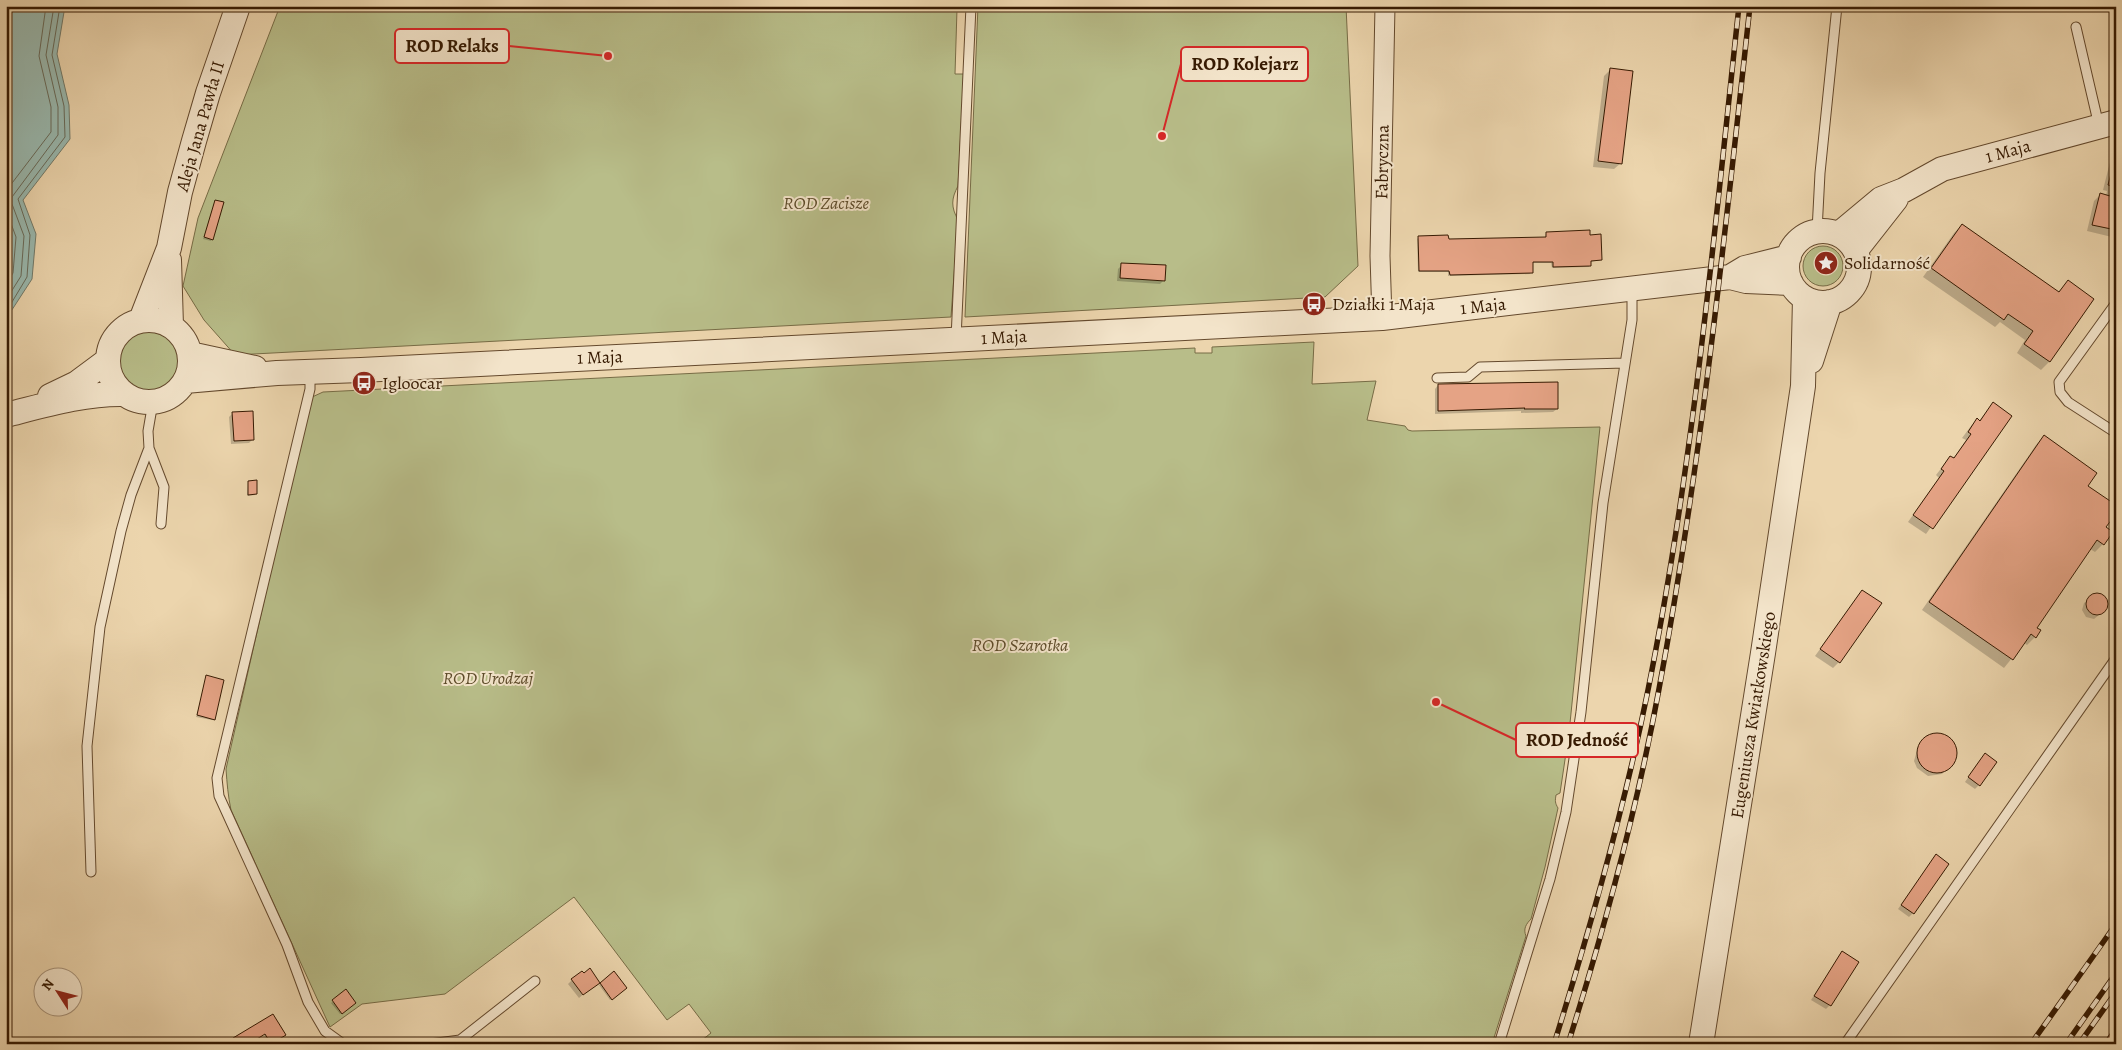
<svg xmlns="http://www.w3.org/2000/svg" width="2122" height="1050" viewBox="0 0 2122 1050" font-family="Alegreya,serif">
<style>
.green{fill:#b8bd89;stroke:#776c46}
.water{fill:#99b8ae;stroke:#717969}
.shadow{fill:#0003}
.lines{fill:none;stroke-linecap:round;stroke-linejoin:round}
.shore{stroke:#686958;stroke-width:1}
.building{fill:#e5a385;stroke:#361a02}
.service-casing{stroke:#64492d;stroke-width:11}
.minor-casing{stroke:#64492d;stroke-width:21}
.tertiary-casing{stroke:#64492d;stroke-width:26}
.service{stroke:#f3e4ca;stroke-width:9}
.minor{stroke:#f3e4ca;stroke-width:19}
.tertiary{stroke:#f3e4ca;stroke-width:24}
.rail-casing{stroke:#361a02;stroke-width:5.5}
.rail{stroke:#f3e4ca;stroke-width:4;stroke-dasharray:11;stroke-linecap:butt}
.labels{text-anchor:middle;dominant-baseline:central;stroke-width:4;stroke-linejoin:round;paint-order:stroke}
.street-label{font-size:18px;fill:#361a02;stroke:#f3e4ca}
.park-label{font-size:18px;font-style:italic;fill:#5d4b2a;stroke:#f3e4ca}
.poi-label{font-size:18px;fill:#361a02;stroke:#f3e4ca;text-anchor:start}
.leader{fill:none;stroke:#d62828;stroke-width:2}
.callout-dot{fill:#d62828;stroke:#f3e4ca;stroke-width:2}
.callout{fill:#f3e4ca;stroke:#d62828;stroke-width:2}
.callout-label{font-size:19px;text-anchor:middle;font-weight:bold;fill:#361a02}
</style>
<rect width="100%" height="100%" fill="#ecd5ad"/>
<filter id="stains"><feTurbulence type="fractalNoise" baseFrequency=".004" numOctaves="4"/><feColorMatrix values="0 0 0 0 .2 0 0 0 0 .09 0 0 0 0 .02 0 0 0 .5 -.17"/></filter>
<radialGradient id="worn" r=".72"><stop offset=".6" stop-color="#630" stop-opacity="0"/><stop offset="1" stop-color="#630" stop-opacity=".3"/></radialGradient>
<!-- green -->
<path class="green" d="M 280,6 L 953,6 L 953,8 L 957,9 L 955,74 L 964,74 L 958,186 C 951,199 951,207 958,220 L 951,317 L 235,355 L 204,320 L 183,286 L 198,218 Z
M 978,6 L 1346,6 L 1358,266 L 1325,297 L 965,317 Z
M1803 266a20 20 0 1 1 40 0a20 20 0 1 1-40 0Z
M119 362a30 30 0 1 1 60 0a30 30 0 1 1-60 0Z
M 1314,342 L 1312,384 L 1376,381 L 1367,420 L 1405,426 L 1408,430 L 1412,431 L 1600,427 L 1569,733 L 1560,793 L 1556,795 C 1555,801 1555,803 1558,808 L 1545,867 L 1531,919 C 1526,924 1523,929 1526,936 L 1492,1044 L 697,1044 L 711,1033 L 689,1004 L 667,1020 L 574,897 L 445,994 L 362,1004 L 330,1027 L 231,810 C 228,796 227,783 226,769 L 310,398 L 323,392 L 1195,348 L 1195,353 L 1212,353 L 1212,347 Z"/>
<!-- water -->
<path class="water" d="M 6,6 L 65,6 L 57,54 L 69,105 L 70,139 L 23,200 L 36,234 L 32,279 L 6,319 Z"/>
<!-- shadow -->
<path class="shadow" d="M 1610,70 L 1621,163 L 1614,169 L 1593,167 L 1604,76 Z
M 2116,156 L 2116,238 L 2087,231 L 2094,201 L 2100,195 L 2106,196 L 2107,191 L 2103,190 L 2110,162 Z
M 215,201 L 212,239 L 211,241 L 203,239 Z
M 1962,225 L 2058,292 L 2068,282 L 2093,300 L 2049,362 L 2041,370 L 2017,353 L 2025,340 L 2000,322 L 1995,327 L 1923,277 L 1954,233 Z
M 1546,233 L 1589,236 L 1601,260 L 1590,262 L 1589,267 L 1552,268 L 1551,263 L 1532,263 L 1530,274 L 1448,276 L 1448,272 L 1418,272 L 1417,239 L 1419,237 L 1447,241 L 1545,238 Z
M 1122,265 L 1163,281 L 1160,284 L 1117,281 L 1118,269 Z
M 1438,385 L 1557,409 L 1553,412 L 1521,413 L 1521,411 L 1435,414 L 1435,389 Z
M 1993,404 L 2010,416 L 1926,534 L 1908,522 L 1939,478 L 1936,475 L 1950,457 L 1953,459 L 1966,440 L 1962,438 L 1971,426 L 1977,420 L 1979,421 Z
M 233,413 L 253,439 L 249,443 L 231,444 L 229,417 Z
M 2044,436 L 2086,486 L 2103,544 L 2095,552 L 2090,549 L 2035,628 L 2035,637 L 2027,645 L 2024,643 L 2004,668 L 1922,610 L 2036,445 Z
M 248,482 L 256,493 L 255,495 L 247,496 Z
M 1862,591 L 1839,662 L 1833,668 L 1815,656 Z
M 2095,595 L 2103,596 L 2106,603 L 2105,610 L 2094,619 L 2086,617 L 2082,610 L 2084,603 Z
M 207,677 L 213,719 L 212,720 L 196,717 Z
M 1934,735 L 1948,738 L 1956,751 L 1956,758 L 1942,774 L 1928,776 L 1917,768 L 1914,761 L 1918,747 Z
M 1981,759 L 1979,785 L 1975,789 L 1965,782 Z
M 1936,856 L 1913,913 L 1909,917 L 1898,909 Z
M 1842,953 L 1830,1005 L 1826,1009 L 1811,1000 Z
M 614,973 L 625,988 L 610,1000 L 599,985 Z
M 572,980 L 594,985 L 579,998 L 568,984 Z
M 345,991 L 354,1003 L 340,1014 L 331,1003 Z
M 273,1016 L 283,1036 L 270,1044 L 263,1034 L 248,1044 L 235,1044 L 233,1040 L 234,1039 Z
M 2116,1024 L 2116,1044 L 2102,1044 Z"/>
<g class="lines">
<!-- shore -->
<path class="shore" d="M 6,191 L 51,132 L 51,107 L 39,56 L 46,6
M 6,210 L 16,237 L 13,273 L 6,285
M 6,300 L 21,276 L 24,236 L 12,204 L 12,197 L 58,135 L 58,107 L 46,55 L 54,6
M 6,312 L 27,277 L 30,235 L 18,199 L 65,137 L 64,106 L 52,55 L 60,6"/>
</g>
<!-- building -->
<path class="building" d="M 1610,68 L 1633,71 L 1622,164 L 1598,161 Z
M 2116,154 L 2116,230 L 2092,225 L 2100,193 L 2110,196 L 2112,186 L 2108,185 Z
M 215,200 L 224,202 L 213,240 L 204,237 Z
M 1962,224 L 2059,292 L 2068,280 L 2094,299 L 2050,362 L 2024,344 L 2033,331 L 2008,314 L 2004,320 L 1931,268 Z
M 1590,230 L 1590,235 L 1601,234 L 1602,260 L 1591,261 L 1591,266 L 1553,267 L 1553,262 L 1533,262 L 1533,273 L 1450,275 L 1449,271 L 1419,271 L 1418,236 L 1448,235 L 1449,239 L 1546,237 L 1546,232 Z
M 1121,263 L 1166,265 L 1165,281 L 1120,278 Z
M 1558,382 L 1558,409 L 1524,409 L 1525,408 L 1438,411 L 1438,384 Z
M 1993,402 L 2012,416 L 1933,529 L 1913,515 L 1944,471 L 1941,469 L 1950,456 L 1954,458 L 1971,434 L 1968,432 L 1977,418 L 1980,421 Z
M 253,411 L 254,440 L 234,441 L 232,412 Z
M 2044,435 L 2097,473 L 2088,486 L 2116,505 L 2116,514 L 2106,527 L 2113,532 L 2104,545 L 2097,540 L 2037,628 L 2041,630 L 2036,638 L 2031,634 L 2013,660 L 1929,602 Z
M 257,480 L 257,494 L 248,495 L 248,481 Z
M 1862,590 L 1882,603 L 1840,663 L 1820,649 Z
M2086 604a11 11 0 1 1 22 0a11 11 0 1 1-22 0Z
M 206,675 L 224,680 L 215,720 L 197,715 Z
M1917 753a20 20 0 1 1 40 0a20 20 0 1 1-40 0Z
M 1985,753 L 1997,762 L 1980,786 L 1968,777 Z
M 1936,854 L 1949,864 L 1914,914 L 1901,905 Z
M 1842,951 L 1859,962 L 1831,1006 L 1814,996 Z
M 590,968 L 600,983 L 583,995 L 571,979 L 582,971 L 584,973 Z
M 614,971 L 627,988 L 612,1000 L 600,983 Z
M 346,989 L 356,1003 L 342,1014 L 332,1000 Z
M 273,1014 L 286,1035 L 271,1044 L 265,1034 L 249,1044 L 237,1044 L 233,1038 Z
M 2116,1025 L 2116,1044 L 2103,1044 Z"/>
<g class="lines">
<!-- service casing -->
<g class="service-casing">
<path id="service" d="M 2076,27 L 2099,126
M 1817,231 L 1820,173 L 1837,6
M 2116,303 L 2059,382 L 2060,392 L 2068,402 L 2116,433
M 956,339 L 971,6
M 310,373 L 310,389 L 217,778 L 219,796 L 287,945 L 308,1002 L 325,1031 L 343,1044
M 1437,378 L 1468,377 L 1480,367 L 1625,363
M 149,448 L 164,487 L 161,524
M 91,872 L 87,746 L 100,627 L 121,531 L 131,495 L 149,448 L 148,431 L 153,402
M 430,1044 L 460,1040 L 535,981
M 1499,1044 L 1550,879 L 1566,812 L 1581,712 L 1603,503 L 1632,320 L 1632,291
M 1845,1044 L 2116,658"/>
</g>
<!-- minor casing -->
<g class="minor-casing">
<path id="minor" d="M 1382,318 L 1380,256 L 1385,6"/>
</g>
<!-- tertiary casing -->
<g class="tertiary-casing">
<path id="tertiary" d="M1787 267a36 36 0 1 1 72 0a36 36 0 1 1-72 0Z
M 1839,234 L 1881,199 L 1904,190 L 1942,169 L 2116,122
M 1856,250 L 1896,199
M 169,260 L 171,326
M 1730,277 L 1745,268 L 1789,257
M 141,320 L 169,248 L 180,192 L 194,141 L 208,93 L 238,6
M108 361a41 41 0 1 1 82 0a41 41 0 1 1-82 0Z
M 190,354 L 255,368
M 1811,361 L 1830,302
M 185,381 L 277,373 L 361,370 L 1382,318 L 1730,277 L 1746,281 L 1791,283
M 50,396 L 77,383 L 108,360
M 6,415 C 45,405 85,393 125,394
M 1701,1044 L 1763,653 L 1803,386 L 1805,298"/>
</g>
<!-- service -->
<use href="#service" class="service"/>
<!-- minor -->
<use href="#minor" class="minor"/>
<!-- tertiary -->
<use href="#tertiary" class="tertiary"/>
<!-- rail casing -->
<g class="rail-casing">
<path id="rail" d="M 1554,1044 C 1590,929 1623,813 1647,695 C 1693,468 1714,236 1739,6
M 1568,1044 C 1605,927 1637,809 1659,689 C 1701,464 1725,234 1750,6
M 2031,1044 L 2116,924
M 2066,1044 L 2116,973
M 2079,1044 L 2116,992"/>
</g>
<!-- rail -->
<use href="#rail" class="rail"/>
</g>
<!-- icons -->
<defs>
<g id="sight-disc" transform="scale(1.25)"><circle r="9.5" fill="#8f2418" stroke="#f3e4ca"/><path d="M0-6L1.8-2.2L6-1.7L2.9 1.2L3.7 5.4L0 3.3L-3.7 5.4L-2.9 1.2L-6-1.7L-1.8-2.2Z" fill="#fff"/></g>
<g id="bus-disc" transform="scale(1.25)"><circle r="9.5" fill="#8f2418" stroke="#f3e4ca"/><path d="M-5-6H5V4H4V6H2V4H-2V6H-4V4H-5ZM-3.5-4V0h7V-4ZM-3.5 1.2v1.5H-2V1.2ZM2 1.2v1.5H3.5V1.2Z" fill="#fff"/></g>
</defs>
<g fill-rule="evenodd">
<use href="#sight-disc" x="1826" y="263"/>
<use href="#bus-disc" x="1314" y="304"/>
<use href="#bus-disc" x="364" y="383"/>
</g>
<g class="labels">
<!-- street labels -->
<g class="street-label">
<text transform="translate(200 126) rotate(-74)">Aleja Jana Pawła II</text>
<text transform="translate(2008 151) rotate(-15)">1 Maja</text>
<text transform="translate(1382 162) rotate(-89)">Fabryczna</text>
<text transform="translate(1483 306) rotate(-6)">1 Maja</text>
<text transform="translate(1004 337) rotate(-3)">1 Maja</text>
<text transform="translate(600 357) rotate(-2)">1 Maja</text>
<text transform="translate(1753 715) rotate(-81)">Eugeniusza Kwiatkowskiego</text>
</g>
<!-- park labels -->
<g class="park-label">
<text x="826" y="203">ROD Zacisze</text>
<text x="1020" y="645">ROD Szarotka</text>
<text x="488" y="678">ROD Urodzaj</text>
</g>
<!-- poi labels -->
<g class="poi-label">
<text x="1844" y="263">Solidarność</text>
<text x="1332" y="304">Działki 1 Maja</text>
<text x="382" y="383">Igloocar</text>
</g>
</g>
<!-- callouts -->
<path class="leader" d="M608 56L509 46M1162 136L1181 64M1436 702L1516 740"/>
<g class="callout-dot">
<circle cx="608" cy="56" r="5"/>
<circle cx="1162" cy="136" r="5"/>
<circle cx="1436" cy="702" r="5"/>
</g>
<g class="callout">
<rect x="395" y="29" width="114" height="34" rx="5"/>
<rect x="1181" y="47" width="127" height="34" rx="5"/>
<rect x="1516" y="723" width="122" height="34" rx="5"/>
</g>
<g class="callout-label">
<text x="452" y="52">ROD Relaks</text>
<text x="1245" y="70">ROD Kolejarz</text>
<text x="1577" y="746">ROD Jedność</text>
</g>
<!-- margin -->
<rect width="2122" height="1050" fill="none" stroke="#ecd5ad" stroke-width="25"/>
<rect x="8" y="8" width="2107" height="1035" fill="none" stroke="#361a02" stroke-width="2.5"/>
<rect x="12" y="12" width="2097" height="1025" fill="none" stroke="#361a02"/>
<!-- north arrow -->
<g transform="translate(58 992) rotate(306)"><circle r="24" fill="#f3e4ca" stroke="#a7937a"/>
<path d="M0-4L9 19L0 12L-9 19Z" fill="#8f2418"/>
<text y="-8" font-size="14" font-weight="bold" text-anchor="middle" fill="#361a02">N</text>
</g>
<rect width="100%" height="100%" filter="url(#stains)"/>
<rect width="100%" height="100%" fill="url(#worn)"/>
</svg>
